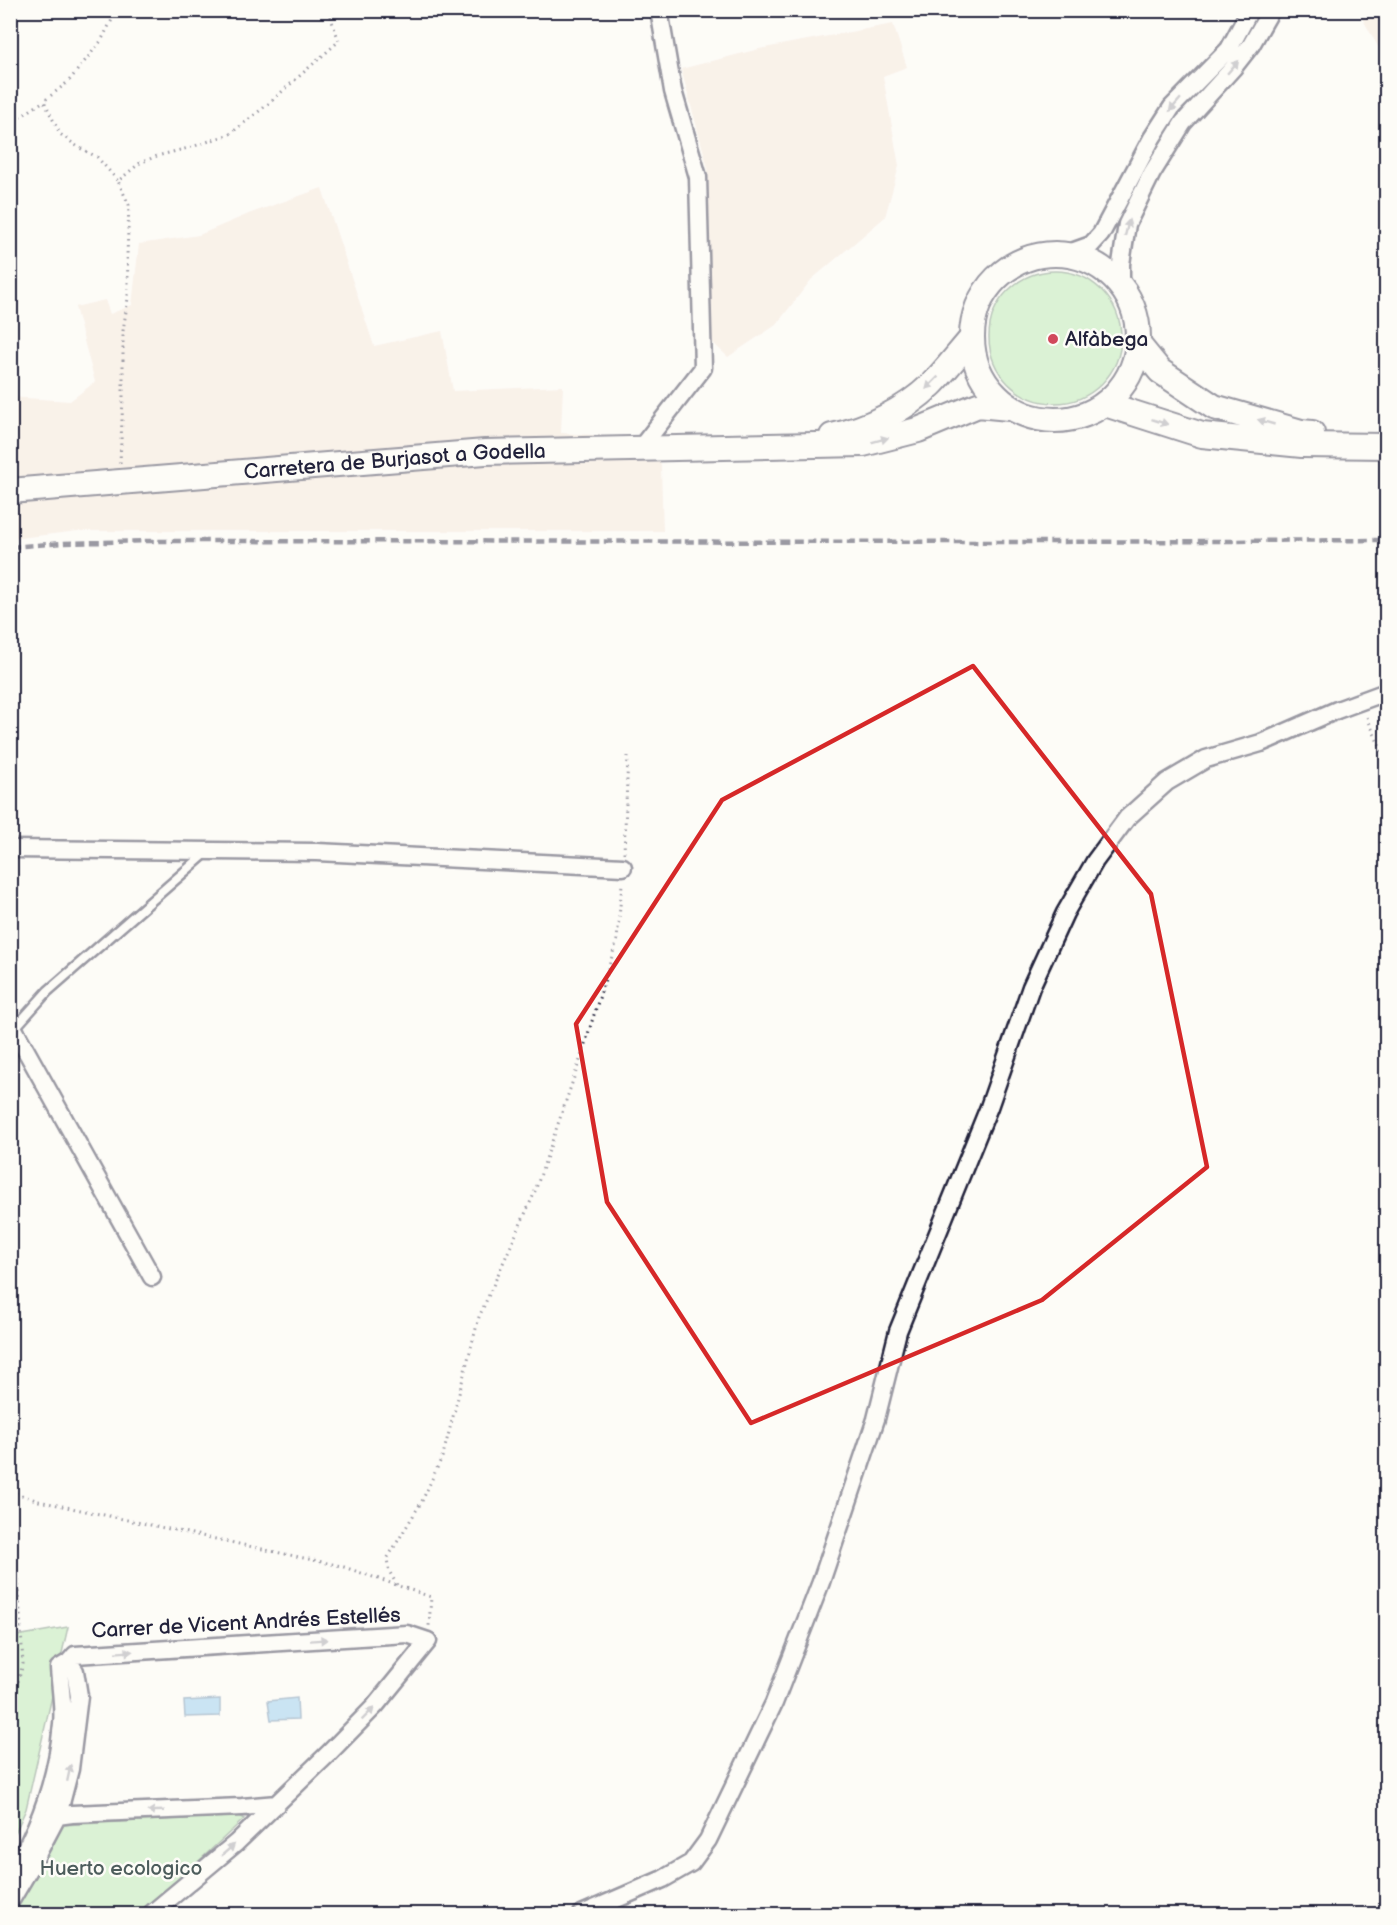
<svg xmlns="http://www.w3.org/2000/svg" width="1397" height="1925" viewBox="0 0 1397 1925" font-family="'Balsamiq Sans',sans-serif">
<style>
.built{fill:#f4e6d8}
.green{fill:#b1e7aa;stroke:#6a8472;stroke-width:1.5}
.water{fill:#8dc8ed;stroke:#6286a6;stroke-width:1.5}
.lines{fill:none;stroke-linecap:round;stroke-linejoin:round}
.lane-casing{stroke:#22223b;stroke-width:13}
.street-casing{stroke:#22223b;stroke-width:21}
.secondary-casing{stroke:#22223b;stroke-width:28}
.path{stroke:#22223b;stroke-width:3;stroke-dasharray:1.5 4.5;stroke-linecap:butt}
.lane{stroke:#fdfcf7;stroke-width:8}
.street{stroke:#fdfcf7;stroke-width:16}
.secondary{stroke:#fdfcf7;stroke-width:24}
.rail{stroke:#22223b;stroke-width:4.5;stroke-dasharray:9 4.5;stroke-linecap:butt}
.oneway{fill:#9a9aa2}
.marked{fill:none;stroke:#d62828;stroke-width:4.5;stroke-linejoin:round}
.poi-dot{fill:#d1495b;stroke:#fdfcf7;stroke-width:2}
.labels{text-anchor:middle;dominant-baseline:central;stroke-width:5;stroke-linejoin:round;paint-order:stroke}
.poi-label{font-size:21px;fill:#22223b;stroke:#fdfcf7;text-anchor:start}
.street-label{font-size:21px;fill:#22223b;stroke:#fdfcf7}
.park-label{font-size:21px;fill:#4d5d5c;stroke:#fdfcf7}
</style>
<rect width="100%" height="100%" fill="#fdfcf7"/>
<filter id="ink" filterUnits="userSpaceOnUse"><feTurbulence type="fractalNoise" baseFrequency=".0167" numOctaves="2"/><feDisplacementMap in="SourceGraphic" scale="12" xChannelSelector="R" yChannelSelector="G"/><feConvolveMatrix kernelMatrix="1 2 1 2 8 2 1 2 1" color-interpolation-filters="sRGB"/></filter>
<g filter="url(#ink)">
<!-- built -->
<path class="built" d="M 1358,11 L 1386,11 L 1386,61 L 1384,57 Z
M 893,24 L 907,67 L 883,76 L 899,166 L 885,217 L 811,280 L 776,325 L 728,357 L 712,342 L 708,168 L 681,69 L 759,49 Z
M 322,188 L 374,346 L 442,331 L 453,391 L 563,386 L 561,433 L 655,439 L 661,467 L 663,531 L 78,531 L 11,539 L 10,397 L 70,401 L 95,382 L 75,307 L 105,300 L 110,314 L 132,305 L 139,244 L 199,235 L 251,213 Z"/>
<!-- green -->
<path class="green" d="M989 337a66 66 0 1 1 132 0a66 66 0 1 1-132 0Z
M 68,1627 L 26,1809 L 11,1842 L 11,1637 Z
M 239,1816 L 244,1819 L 159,1898 L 137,1914 L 11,1914 L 44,1861 L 60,1825 Z"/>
<!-- water -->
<path class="water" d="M 297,1698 L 298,1719 L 271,1720 L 268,1701 Z
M 220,1699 L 220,1716 L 185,1717 L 184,1701 Z"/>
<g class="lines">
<!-- lane casing -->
<g class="lane-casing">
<path id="lane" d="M 13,1030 L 48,991 L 206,853"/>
</g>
<!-- street casing -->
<g class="street-casing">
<path id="street" d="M 1066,254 L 1091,245 L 1101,234 L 1152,138 L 1172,107 L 1229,49 L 1250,10
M 1121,286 L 1121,264 L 1127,224 L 1152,173 L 1183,123 L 1233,68 L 1251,45 L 1271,10
M 639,450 L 703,368 L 698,177 L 673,91 L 659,10
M 10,849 L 317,852 L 623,867
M 14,1029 L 152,1277
M 69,1662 L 75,1655 L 407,1634 L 428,1641 L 375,1706 L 328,1754 L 236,1843 L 151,1914
M 50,1817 L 72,1814 L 242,1807 L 277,1804
M 10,1876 C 39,1830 57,1777 62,1724 C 64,1706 60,1686 59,1668 L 69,1662 L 75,1671 L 79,1696 L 70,1769 L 58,1815 L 30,1868 L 10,1902
M 582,1914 L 663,1879 L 691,1863 L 708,1840 L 774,1703 L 821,1582 L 876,1419 L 898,1331 L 989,1107 L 1031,987 L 1065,913 L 1095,861 L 1127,818 L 1167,782 L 1206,759 L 1261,743 L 1337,710 L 1386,692"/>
</g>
<!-- secondary casing -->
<g class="secondary-casing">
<g id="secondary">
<circle cx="1055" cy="337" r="83"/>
<path d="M 1138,344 L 1160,371 L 1214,407 L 1301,432 L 1312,433"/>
<path d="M 1105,404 L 1202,435 L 1302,445 L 1386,446"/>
<path d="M 832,436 C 867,429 905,410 931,385 C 945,371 958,354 971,339"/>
<path id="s1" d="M 10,491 L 485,452 L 863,444 L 918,430 L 978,405 L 1009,408"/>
</g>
</g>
<!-- path -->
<path class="path" d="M 110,10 L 112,19
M 117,10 L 101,41 L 68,82 L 44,101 L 60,134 L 78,147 L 97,157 L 118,181
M 10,124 L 44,101
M 120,463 L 123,398 L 123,331 L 128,298 L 128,278 L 127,255 L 129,205 L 118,181 L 140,163 L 157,156 L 192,147 L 230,134 L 267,105 L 339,41 L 328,10
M 1367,717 L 1386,761
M 624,853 L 628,756
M 10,1491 L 39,1501 L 341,1566 L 431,1597 L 429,1626
M 10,1563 L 18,1578 L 23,1664 L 17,1685 L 10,1687
M 397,1585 L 389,1571 L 387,1559 L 422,1501 L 443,1455 L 479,1317 L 534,1194 L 581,1057 L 617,940 L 622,884
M 10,1718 L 17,1685"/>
<!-- lane -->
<use href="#lane" class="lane"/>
<!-- street -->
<use href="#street" class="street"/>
<!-- secondary -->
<use href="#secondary" class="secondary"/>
<!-- rail -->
<path class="rail" d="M 10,547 L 64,543 L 149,541 L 1050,542 L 1386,540"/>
</g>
<!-- one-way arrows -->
<defs><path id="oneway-solid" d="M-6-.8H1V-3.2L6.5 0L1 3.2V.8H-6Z" transform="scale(1.5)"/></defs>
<g class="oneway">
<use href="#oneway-solid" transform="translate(1233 67) rotate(-49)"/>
<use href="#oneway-solid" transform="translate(1175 105) rotate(131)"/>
<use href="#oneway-solid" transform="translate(1127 228) rotate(-76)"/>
<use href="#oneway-solid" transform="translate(932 383) rotate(135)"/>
<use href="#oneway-solid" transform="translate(1160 422) rotate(18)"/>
<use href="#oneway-solid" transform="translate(1266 422) rotate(-164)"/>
<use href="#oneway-solid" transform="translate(880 440) rotate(-15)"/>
<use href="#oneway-solid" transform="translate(319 1640) rotate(-4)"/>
<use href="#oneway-solid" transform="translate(124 1652) rotate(-4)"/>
<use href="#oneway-solid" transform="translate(368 1714) rotate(-45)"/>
<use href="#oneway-solid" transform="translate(69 1773) rotate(-78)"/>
<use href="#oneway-solid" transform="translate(156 1811) rotate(178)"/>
<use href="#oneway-solid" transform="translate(228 1850) rotate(-41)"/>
</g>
</g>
<!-- marked area -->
<path d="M0 0H1397V1925H0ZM 973,666 L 1151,894 L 1207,1167 L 1042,1300 L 751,1423 L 607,1202 L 576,1024 L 722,800 Z" fill="#fdfcf7" fill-opacity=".55" fill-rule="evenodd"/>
<path class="marked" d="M 973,666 L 1151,894 L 1207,1167 L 1042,1300 L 751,1423 L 607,1202 L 576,1024 L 722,800 Z"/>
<!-- markers -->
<circle class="poi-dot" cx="1053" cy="339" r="6"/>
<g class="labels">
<!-- poi labels -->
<g class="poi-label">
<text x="1065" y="339">Alfàbega</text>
</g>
<!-- street labels -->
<g class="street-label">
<text stroke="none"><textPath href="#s1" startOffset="386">Carretera de Burjasot a Godella</textPath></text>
<text transform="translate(246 1623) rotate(-3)">Carrer de Vicent Andrés Estellés</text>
</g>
<!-- park labels -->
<g class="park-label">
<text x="121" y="1868">Huerto ecologico</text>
</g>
</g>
<!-- margin -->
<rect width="1397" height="1925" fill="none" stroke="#fdfcf7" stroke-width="36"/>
<rect x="18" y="18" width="1361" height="1889" fill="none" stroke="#22223b" stroke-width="2" filter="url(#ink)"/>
</svg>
